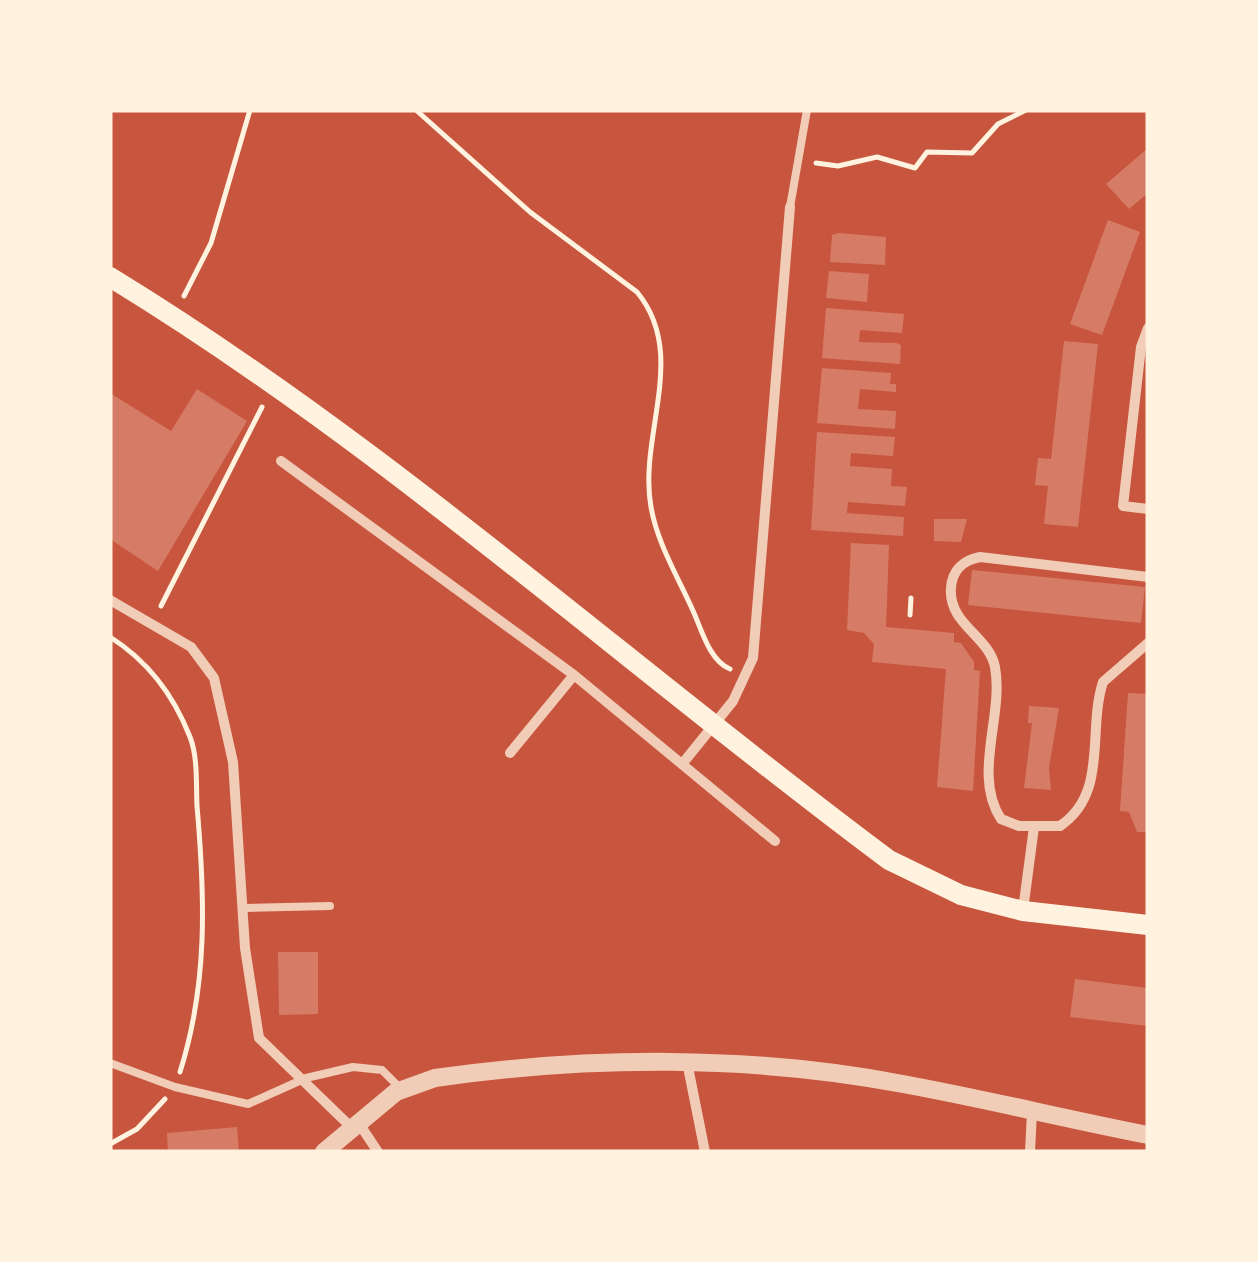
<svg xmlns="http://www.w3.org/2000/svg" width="1258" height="1262" viewBox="0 0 1258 1262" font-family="'Asap Condensed',sans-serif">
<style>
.building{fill:#d67c66}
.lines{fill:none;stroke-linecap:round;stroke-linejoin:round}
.path{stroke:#fff3e0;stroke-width:5}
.service{stroke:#f1ccb7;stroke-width:8}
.minor{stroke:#f1ccb7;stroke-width:10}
.tertiary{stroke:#f1ccb7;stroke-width:18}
.secondary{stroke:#fff3e0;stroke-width:20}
</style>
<rect width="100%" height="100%" fill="#c8553d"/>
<!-- building -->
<path class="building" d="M 1148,148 L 1148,193 L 1129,209 L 1106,184 Z
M 1108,220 L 1140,232 L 1102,335 L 1070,324 Z
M 838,233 L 886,237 L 885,265 L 830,262 L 832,235 Z
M 829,271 L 869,274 L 867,302 L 826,298 Z
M 826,308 L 904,314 L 902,333 L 860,330 L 859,342 L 896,343 L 901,345 L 900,364 L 822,358 Z
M 1064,341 L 1098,344 L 1078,527 L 1044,524 L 1048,486 L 1035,485 L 1038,458 L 1051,459 Z
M 822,368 L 891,373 L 890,384 L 896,384 L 896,392 L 860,389 L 858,409 L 896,411 L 895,429 L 817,423 Z
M 197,389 L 247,421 L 158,571 L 110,539 L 110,393 L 171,431 Z
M 817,432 L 895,437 L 893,456 L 851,453 L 850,466 L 892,469 L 891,486 L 907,487 L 905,506 L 848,502 L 847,513 L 904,517 L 903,536 L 811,530 Z
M 934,519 L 967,519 L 961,542 L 934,541 Z
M 851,543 L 889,545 L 886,627 L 954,633 L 954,642 L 961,643 L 974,662 L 974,670 L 980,671 L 973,791 L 937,787 L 946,669 L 872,662 L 874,644 L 864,633 L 847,630 Z
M 972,570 L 1145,587 L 1141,623 L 968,605 Z
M 1128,693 L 1148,694 L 1148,832 L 1137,832 L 1129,812 L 1120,811 Z
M 1029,706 L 1059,708 L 1049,768 L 1051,790 L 1024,788 L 1032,723 L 1028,723 Z
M 278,952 L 318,952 L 318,1014 L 279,1015 Z
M 1075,979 L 1148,988 L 1148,1026 L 1070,1017 Z
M 237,1127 L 239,1152 L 168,1152 L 167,1133 Z"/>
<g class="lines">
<!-- path -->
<path class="path" d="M 416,110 L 530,212 L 637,292 C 689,355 638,435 651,507 C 657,543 679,579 694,613 C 702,631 710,661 730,669
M 816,163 L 838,166 L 877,157 L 915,168 L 927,152 L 972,153 L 998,124 L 1026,110
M 184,296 L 211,243 L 250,110
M 161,606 L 262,407
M 910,615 L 911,598
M 110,637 C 148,661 174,696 190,737 C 198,757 196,785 197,806 C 205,897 208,984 180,1072
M 110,1144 L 137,1129 L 165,1099"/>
<!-- service -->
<path class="service" d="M 790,207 L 807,110
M 243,908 L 330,906
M 110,1063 L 175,1087 L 248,1104 L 306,1078 L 353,1067 L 382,1070 L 400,1088"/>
<!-- minor -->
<path class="minor" d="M 1148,328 L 1141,347 L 1123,506 L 1148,509
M 281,461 L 574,675 L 775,841
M 1148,577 L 980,557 C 964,560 952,570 951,588 C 948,624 989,636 995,667 C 1004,716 972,775 1001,819 L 1019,826 L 1060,826 C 1109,793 1087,731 1103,682 L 1148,643
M 110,600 L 191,647 L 214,678 L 233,762 L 245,948 L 259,1038 L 352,1128
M 510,753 L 574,675
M 683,763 L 733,701 L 753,658 L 790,207
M 1023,910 L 1034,827
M 687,1062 L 705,1152
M 358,1122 L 378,1152
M 1030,1152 L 1032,1112"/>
<!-- tertiary -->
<path class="tertiary" d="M 324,1152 L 396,1092 L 435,1078 C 588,1056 751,1055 903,1084 C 985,1099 1066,1119 1148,1135"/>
<!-- secondary -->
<path class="secondary" d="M 110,277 C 387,446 629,667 889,860 L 961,895 L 1023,911 L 1148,925"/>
</g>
<!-- border -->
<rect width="1258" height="1262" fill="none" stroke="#fff3e0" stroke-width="225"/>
</svg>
